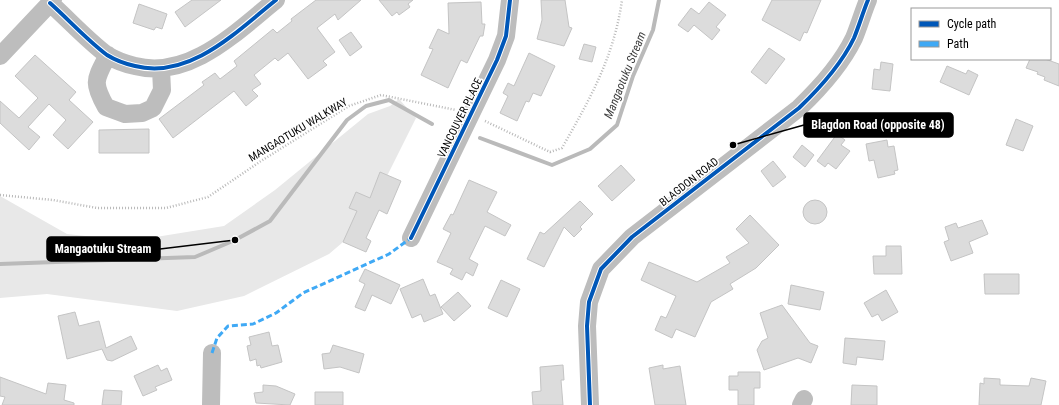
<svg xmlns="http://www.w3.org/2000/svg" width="1059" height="405" viewBox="0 0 1059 405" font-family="'Roboto Condensed',sans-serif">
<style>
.green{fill:#e8e8e8}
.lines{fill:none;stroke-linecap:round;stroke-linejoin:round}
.stream{stroke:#bababa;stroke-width:4}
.building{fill:#dcdcdc;stroke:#c4c4c4}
.path{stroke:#b8b8b8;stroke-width:2.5;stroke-dasharray:1 2;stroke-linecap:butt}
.minor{stroke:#bdbdbd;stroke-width:18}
.quiet{stroke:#3fa9f5;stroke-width:3;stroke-dasharray:6 3;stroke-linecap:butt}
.cycleway-casing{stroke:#fff;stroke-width:6}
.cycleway{stroke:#0057b8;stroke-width:4}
.labels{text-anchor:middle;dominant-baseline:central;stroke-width:3.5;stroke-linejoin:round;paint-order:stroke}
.street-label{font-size:11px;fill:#000;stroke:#fff}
.water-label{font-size:12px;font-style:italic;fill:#3e3e3e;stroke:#fff}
.leader{fill:none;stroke:#000;stroke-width:1.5}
.callout-dot{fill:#000;stroke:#fff;stroke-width:1.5}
.callout{fill:#000;stroke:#000;stroke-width:1.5}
.callout-label{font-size:12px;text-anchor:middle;font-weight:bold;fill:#fff}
</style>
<rect width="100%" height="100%" fill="#fff"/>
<!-- green -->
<path class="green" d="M 399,99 L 416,118 L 362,226 L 329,254 L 244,296 L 177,311 L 47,294 L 0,298 L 0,196 L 67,234 L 131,241 L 224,226 L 275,190 L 368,114 L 390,106 Z"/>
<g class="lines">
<!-- stream -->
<path class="stream" d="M 480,138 L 552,165 L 590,149 L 617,125 L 633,76 L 653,30 L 659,0
M 0,264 L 195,257 L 235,240 L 270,221 L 347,120 L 366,106 L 389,100 L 432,124"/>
</g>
<!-- building -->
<path class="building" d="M 192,0 L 221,0 L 185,27 L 175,12 Z
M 316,0 L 361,0 L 338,20 L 335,14 L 317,28 L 335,52 L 323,61 L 327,65 L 308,79 L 288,53 L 278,61 L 275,58 L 254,75 L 261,84 L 252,90 L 258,96 L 246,106 L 234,91 L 173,138 L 159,119 L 204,85 L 202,82 L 215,73 L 220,79 L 237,66 L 234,61 L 273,29 L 277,33 L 292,21 L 291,19 Z
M 379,0 L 413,0 L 408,4 L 410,7 L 399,15 L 397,12 L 392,16 Z
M 541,0 L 565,0 L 569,27 L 572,28 L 564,46 L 537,39 L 542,20 Z
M 772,0 L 821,0 L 807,33 L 804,32 L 800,41 L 762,20 Z
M 481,2 L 482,24 L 485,24 L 483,36 L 480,36 L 467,63 L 461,60 L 460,62 L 448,88 L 421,75 L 433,49 L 429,48 L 438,29 L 449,34 L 448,3 Z
M 709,2 L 726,15 L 716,27 L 720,30 L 712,40 L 694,25 L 688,32 L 678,25 L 691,8 L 699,14 Z
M 139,4 L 167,14 L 162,29 L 156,27 L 154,30 L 133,23 Z
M 351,32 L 362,47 L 350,56 L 339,40 Z
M 584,44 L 596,47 L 592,62 L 579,59 Z
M 769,48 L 785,59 L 766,84 L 751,72 Z
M 529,53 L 555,66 L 541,96 L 533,93 L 529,102 L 526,101 L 517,121 L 500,113 L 508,96 L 503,93 L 508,83 L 514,86 Z
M 35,55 L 76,92 L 69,100 L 93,122 L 68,149 L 53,135 L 66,120 L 49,104 L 28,127 L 40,137 L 29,150 L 0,123 L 0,101 L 19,118 L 38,98 L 15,76 Z
M 1030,59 L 1045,59 L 1059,64 L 1059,86 L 1044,80 L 1045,77 L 1037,74 L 1038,72 L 1026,68 Z
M 881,62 L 893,64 L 890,91 L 872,89 L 874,69 L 880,70 Z
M 947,66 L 966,74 L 968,70 L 978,75 L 969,95 L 940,82 Z
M 1016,119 L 1033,126 L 1023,151 L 1006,145 Z
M 149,129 L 149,153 L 99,153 L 99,130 Z
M 837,134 L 845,140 L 841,145 L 850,151 L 836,169 L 828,163 L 825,167 L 817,161 Z
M 887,140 L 888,147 L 894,146 L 898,170 L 894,171 L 895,174 L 878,178 L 874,160 L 869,161 L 866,144 Z
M 802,145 L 814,155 L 805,167 L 793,157 Z
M 773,161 L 786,177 L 773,187 L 761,171 Z
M 621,165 L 635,180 L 612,201 L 598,186 Z
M 380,172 L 401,181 L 387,214 L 379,210 L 366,238 L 371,241 L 366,252 L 343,242 L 357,211 L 349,208 L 356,192 L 370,198 Z
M 469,180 L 497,192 L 487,212 L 511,225 L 505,236 L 485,226 L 469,259 L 478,264 L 473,276 L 466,272 L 462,280 L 450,274 L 453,269 L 437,262 L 451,233 L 443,229 L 451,214 L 453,215 Z
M803 212a12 12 0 1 1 24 0a12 12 0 1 1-24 0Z
M 580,201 L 593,214 L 580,227 L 582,229 L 574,237 L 564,227 L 544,267 L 527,259 L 540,232 L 544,234 Z
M 750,215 L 779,245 L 756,268 L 730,284 L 733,289 L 711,302 L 695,337 L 676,329 L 672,338 L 655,330 L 661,316 L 666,318 L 676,296 L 641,280 L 649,262 L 697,282 L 730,263 L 726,257 L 749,243 L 736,229 Z
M 982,220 L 988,234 L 969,242 L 973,253 L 951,261 L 944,242 L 949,240 L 945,227 L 956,223 L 958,228 Z
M 886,246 L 901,246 L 902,274 L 874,274 L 873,256 L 886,256 Z
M 365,269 L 400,285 L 391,304 L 372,295 L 365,311 L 355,307 L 365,284 L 359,281 Z
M 984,274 L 1019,274 L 1019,294 L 985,294 Z
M 423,279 L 430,296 L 435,294 L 443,314 L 424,322 L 421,314 L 412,318 L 400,289 Z
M 501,280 L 520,289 L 507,317 L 488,308 Z
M 791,285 L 824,292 L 820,310 L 788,304 Z
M 886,290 L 898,312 L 882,321 L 878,314 L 872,317 L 864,303 Z
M 458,292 L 471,306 L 454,321 L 441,307 Z
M 782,305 L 810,343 L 818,346 L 811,363 L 798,358 L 764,370 L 757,350 L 762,341 L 768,338 L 760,313 Z
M 75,312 L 79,326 L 99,321 L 106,348 L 131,336 L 137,349 L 112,361 L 107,360 L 102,349 L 67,359 L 58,316 Z
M 269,332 L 272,346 L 278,345 L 282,362 L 261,368 L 260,365 L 257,366 L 256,359 L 250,361 L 247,346 L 251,345 L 249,337 Z
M 845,338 L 885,341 L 883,360 L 857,357 L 856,365 L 843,363 Z
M 333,345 L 364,354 L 359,373 L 340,367 L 324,369 L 322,354 L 330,353 Z
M 158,365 L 161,371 L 167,368 L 172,380 L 155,387 L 157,390 L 143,396 L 134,376 Z
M 563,365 L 564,380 L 561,380 L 563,405 L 533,405 L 532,392 L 541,391 L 540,367 Z
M 663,365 L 663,369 L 680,366 L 686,405 L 655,405 L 649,368 Z
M 738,372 L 760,372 L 760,388 L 754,388 L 754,405 L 738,405 L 738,390 L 729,390 L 729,376 L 738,376 Z
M 0,377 L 46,394 L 48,383 L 66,385 L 64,400 L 74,403 L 74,405 L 2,405 L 5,397 L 0,396 Z
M 984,378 L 1000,379 L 1000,385 L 1029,386 L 1031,378 L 1046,381 L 1041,405 L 979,405 L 980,383 L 984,384 Z
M 263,385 L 276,386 L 295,394 L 290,405 L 256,403 L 254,393 L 263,392 Z
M 852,385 L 877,386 L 877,405 L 851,405 Z
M 104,390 L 122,391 L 121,405 L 102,405 Z
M 315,392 L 343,392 L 343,405 L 315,405 Z"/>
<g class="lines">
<!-- path -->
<path class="path" d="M 485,121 L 550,152 L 562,148 C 590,99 614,57 622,0
M 0,195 L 53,200 L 97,208 L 166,208 L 208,197 L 261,161 L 349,106 L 381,95 L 456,110"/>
<!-- minor -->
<path class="minor" d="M 50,3 C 69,20 87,40 107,55 C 115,60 126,64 135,66 C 190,80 237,31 276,0
M 108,55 C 95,80 92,82 106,107 L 125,114 L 142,113 L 153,108 L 162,90 L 161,69
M 0,56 L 53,0
M 411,238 L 497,60 L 506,36 L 510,0
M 211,405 L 212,353
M 590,405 L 587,326 L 589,302 L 601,269 L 632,237 L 799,108 C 821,87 841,65 854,38 C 859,26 863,12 868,0
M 801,405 L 804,399"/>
<!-- quiet -->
<path class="quiet" d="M 212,353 L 217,338 L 228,326 L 253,324 L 276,313 L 303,293 L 389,254 L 411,238"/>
<!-- cycleway casing -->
<g class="cycleway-casing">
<path id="cycleway" d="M 50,3 C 69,20 87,40 107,55 C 115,60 126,64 135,66 C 190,80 237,31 276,0
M 411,238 L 497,60 L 506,36 L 510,0
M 590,405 L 587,326 L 589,302 L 601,269 L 632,237 L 799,108 C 821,87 841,65 854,38 C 859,26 863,12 868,0"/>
</g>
<!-- cycleway -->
<use href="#cycleway" class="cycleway"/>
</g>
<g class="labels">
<!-- street labels -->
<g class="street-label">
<text transform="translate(460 118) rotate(-64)">VANCOUVER PLACE</text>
<text transform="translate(298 130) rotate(-31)">MANGAOTUKU WALKWAY</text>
<text transform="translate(689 182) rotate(-38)">BLAGDON ROAD</text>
</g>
<!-- water labels -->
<g class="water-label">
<text transform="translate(625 75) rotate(-68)">Mangaotuku Stream</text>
</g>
</g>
<!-- callouts -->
<path class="leader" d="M733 145L804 125M235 240L160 249"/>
<g class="callout-dot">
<circle cx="733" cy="145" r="4"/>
<circle cx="235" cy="240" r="4"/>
</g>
<g class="callout">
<rect x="804" y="113" width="149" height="24" rx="4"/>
<rect x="47" y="237" width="113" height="24" rx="4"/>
</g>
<g class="callout-label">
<text x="878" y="129">Blagdon Road (opposite 48)</text>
<text x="103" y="253">Mangaotuku Stream</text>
</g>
<!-- legend -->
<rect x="911" y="8" width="140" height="52" fill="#ffffff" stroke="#999999"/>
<rect x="919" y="21" width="20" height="6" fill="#0057b8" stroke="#999999"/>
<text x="947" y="28" font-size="12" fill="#000000">Cycle path</text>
<rect x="919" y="41" width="20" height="6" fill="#3fa9f5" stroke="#999999"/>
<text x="947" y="48" font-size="12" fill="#000000">Path</text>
</svg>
